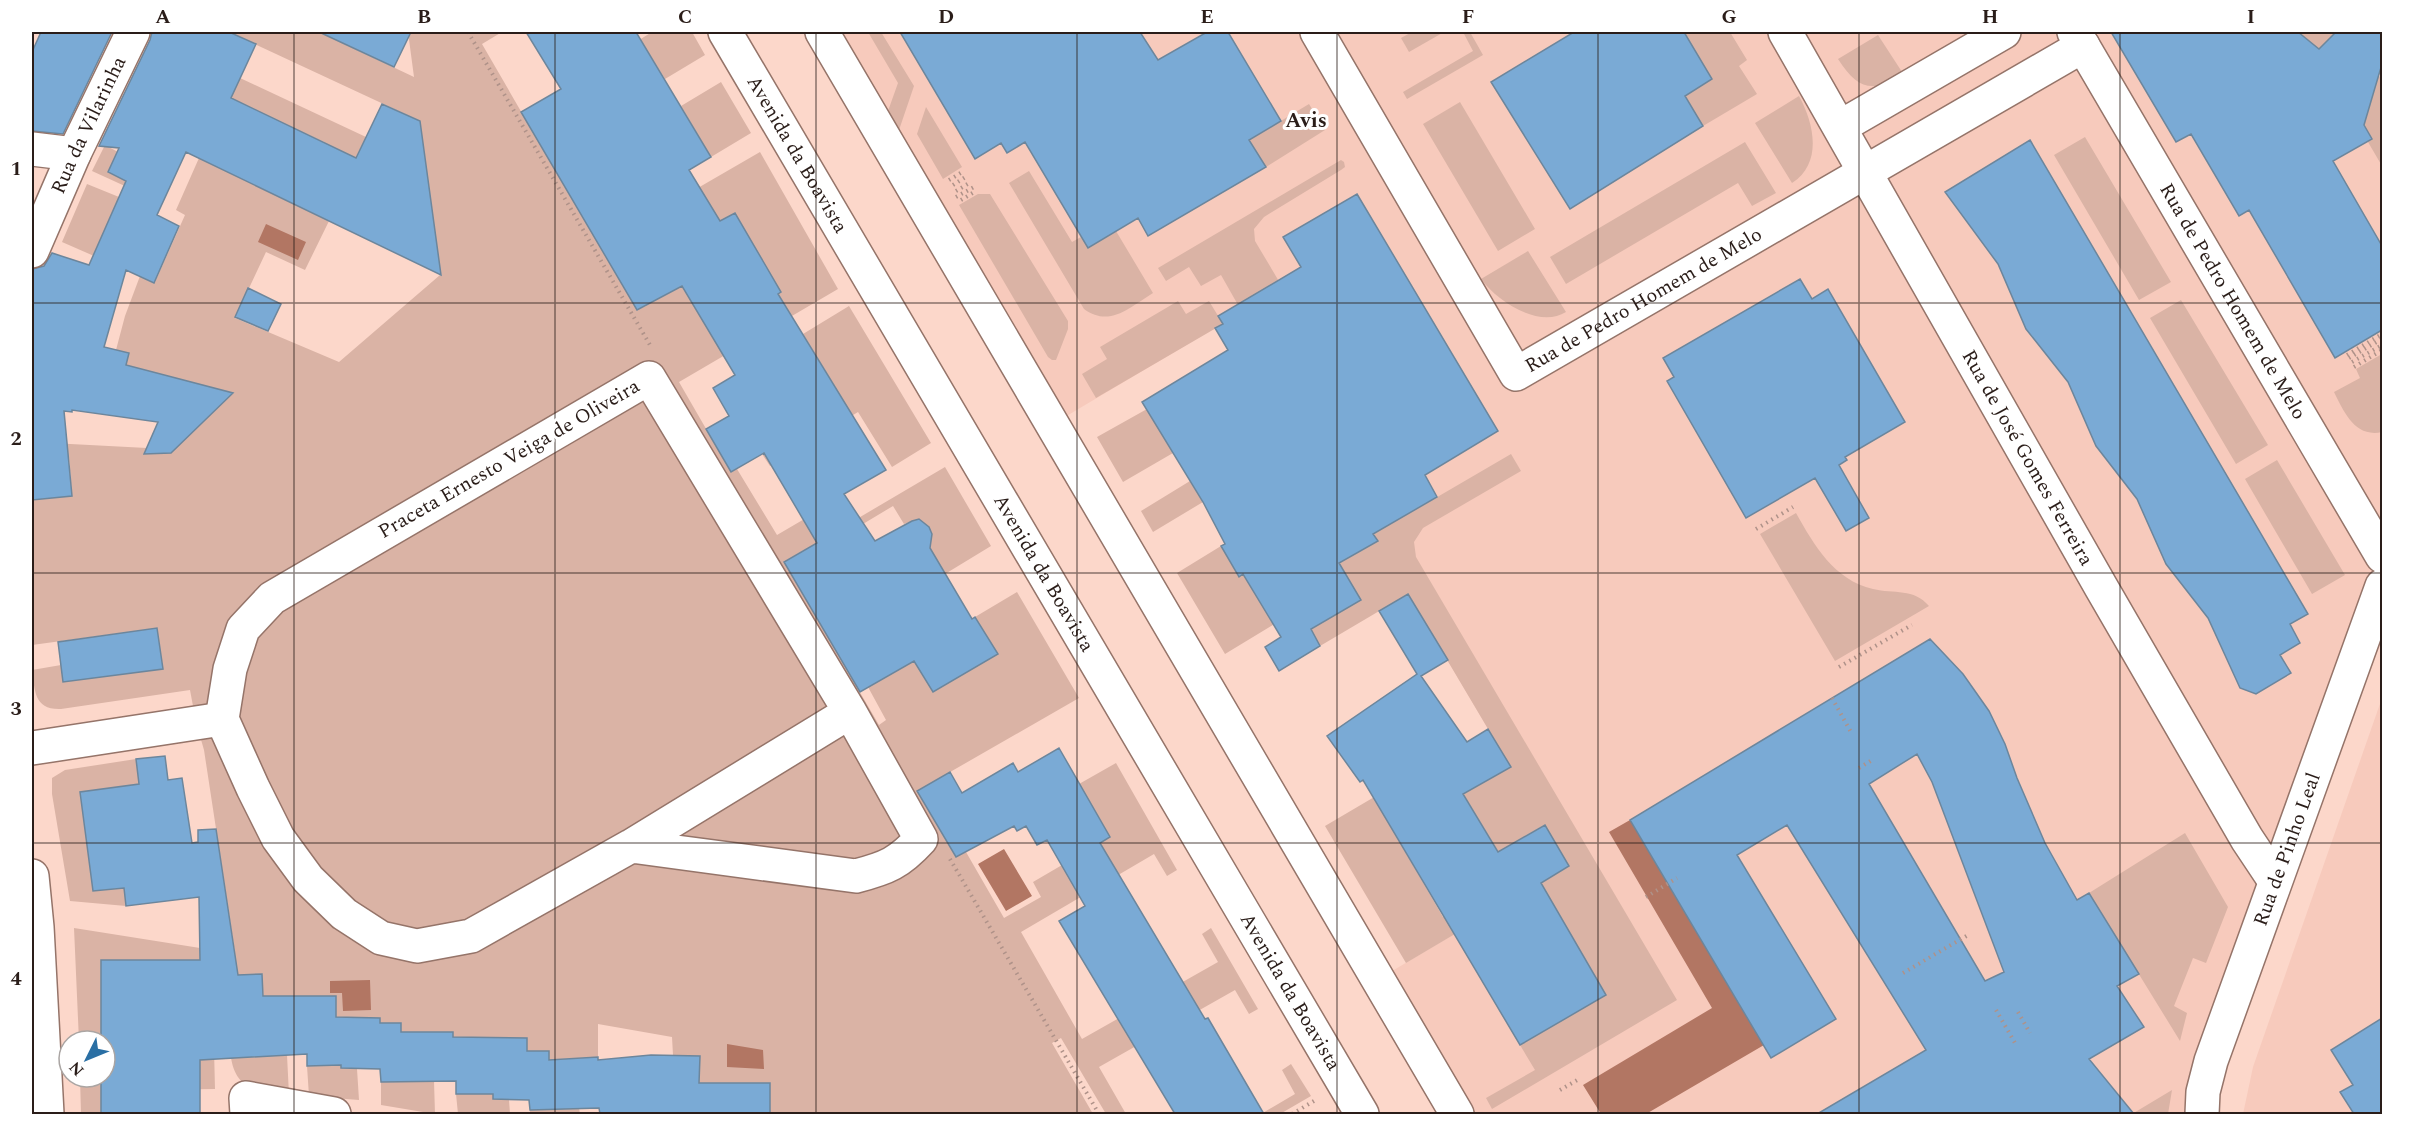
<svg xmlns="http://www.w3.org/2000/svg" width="2414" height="1146" viewBox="0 0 2414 1146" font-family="Spectral,serif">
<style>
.built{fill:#f7cabc}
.green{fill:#dab3a5;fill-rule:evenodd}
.water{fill:#b27663}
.building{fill:#7aaad5;stroke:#6c869c;stroke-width:1.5;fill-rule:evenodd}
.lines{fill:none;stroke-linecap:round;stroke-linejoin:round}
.street-casing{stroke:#957469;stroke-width:36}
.secondary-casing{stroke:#957469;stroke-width:36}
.primary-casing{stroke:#957469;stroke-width:36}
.path{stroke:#af9289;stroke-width:4;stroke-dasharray:1.5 4.5;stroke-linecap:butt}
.street{stroke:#fff;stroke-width:33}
.secondary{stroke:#fff;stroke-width:33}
.primary{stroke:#fff;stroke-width:33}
.grid{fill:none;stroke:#2a1d19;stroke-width:1.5;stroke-opacity:0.55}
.labels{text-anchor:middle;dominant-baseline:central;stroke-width:6;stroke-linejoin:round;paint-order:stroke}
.street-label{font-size:20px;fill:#2a1d19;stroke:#fff}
.neighbourhood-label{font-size:21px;font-weight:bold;fill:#2a1d19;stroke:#fff}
.neatline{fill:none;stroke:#2a1d19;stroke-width:2}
.grid-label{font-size:20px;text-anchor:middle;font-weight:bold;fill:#2a1d19}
</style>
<rect width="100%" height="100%" fill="#fcd7ca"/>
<!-- built -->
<path class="built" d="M 822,32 L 2311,32 L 2382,97 L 2382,586 L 2202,1114 L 1456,1114 L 1377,980 L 1569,866 L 1242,312 L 1053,424 Z
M 2382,698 L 2382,1114 L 2243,1114 L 2253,1067 Z"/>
<!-- green -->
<path class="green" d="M 229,32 L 319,32 L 414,77 L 408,32 L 502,32 L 482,44 L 559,177 L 627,229 L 760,152 L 838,289 L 679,382 L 731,472 L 737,469 L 777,535 L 818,511 L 833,533 L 945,467 L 991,546 L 945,574 L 929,546 L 919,519 L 904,524 L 893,506 L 808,557 L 804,550 L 784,562 L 879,725 L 886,720 L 868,687 L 920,656 L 998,654 L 975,617 L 1017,592 L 1079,698 L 917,791 L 956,857 L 966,852 L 1004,918 L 1041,897 L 1033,882 L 1110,837 L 1079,784 L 1116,763 L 1177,870 L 1167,876 L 1154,854 L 1021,932 L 1082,1039 L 1218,962 L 1202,934 L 1211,928 L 1258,1009 L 1249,1014 L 1235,990 L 1099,1067 L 1126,1114 L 1106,1114 L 1061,1038 L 1052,1043 L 1093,1114 L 770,1114 L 770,1083 L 699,1083 L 699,1056 L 673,1055 L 672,1037 L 598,1024 L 598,1057 L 549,1060 L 549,1051 L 527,1051 L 527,1045 L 453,1037 L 453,1032 L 401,1032 L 380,1023 L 380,1018 L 336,1017 L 336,996 L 305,996 L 264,1006 L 262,974 L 227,976 L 235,953 L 204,750 L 196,722 L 190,690 L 61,709 C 34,710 35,691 32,670 L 61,665 L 64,682 L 163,668 L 157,628 L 32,645 L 32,500 L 72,496 L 69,457 L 32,458 L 32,442 L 147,448 L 144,454 L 198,427 L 107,415 L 116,350 L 125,316 L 140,276 L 155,282 L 185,215 L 176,210 L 199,158 L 329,221 L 305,270 L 266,252 L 235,318 L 339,362 L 440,275 L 420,121 ZM 735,213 L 681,284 L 720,221 ZM 614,270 L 646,305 L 646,306 L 637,310 Z
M 652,32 L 692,32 L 705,55 L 665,79 L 650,55 L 566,106 L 557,91 Z
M 868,32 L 881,32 L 914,86 L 899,130 L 888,111 L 898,83 Z
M 1412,32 L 1444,32 L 1409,52 L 1401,38 Z
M 1463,32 L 1470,32 L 1483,55 L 1407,99 L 1403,92 L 1473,51 Z
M 1684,32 L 1730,32 L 1747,60 L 1739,66 L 1757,94 L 1703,126 L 1685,96 L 1712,79 Z
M 2298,32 L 2336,32 L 2325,43 L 2352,85 L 2372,32 L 2382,32 L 2382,67 L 2379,76 L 2382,78 L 2382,166 L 2368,142 L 2372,139 L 2319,49 Z
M 1878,35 L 1904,75 C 1872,93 1858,90 1838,59 Z
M 240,78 L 366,137 L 349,171 L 324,142 L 211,90 Z
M 721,82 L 751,133 L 711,157 L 681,106 Z
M 1799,96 C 1814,123 1823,163 1792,183 L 1755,123 Z
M 1460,102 L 1535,229 L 1498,251 L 1423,124 Z
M 1309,104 L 1325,130 L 1266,167 L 1249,140 Z
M 926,107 L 962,167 L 943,179 L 917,134 Z
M 2085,137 L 2171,282 L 2139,300 L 2054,155 Z
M 1745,142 L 1776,193 L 1752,206 L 1738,183 L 1566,284 L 1550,257 Z
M 105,145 L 118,152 L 108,172 L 164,199 L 162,203 L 92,171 Z
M 1341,160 L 1344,162 L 1345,167 L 1341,170 L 1264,217 L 1254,229 L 1255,241 L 1415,510 L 1511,454 L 1521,471 L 1423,528 L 1414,542 L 1416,557 L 1677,1000 L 1492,1109 L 1486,1098 L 1535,1070 L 1520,1045 L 1606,995 L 1555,907 L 1537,886 L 1569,866 L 1544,825 L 1519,840 L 1504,861 L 1456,782 L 1388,822 L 1443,917 L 1492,889 L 1514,899 L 1406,963 L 1325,826 L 1466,743 L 1510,766 L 1408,594 L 1320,646 L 1311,629 L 1353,604 L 1343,587 L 1351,583 L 1331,550 L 1242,312 L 1221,275 L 1201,286 L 1189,267 L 1166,281 L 1158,268 ZM 1369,527 L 1377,541 L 1361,551 L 1352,537 Z
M 1029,171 L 1072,242 L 1081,237 L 1088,247 L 1116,231 L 1153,293 C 1130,307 1110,328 1084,309 L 1009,183 Z
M 87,184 L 119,197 L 94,256 L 62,242 Z
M 978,194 L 990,194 L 1068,321 L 1068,329 L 1056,360 L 1052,360 L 1048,357 L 959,205 Z
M 1528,251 L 1566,312 C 1539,329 1497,301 1481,279 Z
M 2181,300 L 2268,445 L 2236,464 L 2150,318 Z
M 1178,301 L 1186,314 L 1209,301 L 1223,324 L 1096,398 L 1082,374 L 1107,359 L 1100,347 Z
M 849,306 L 931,443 L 892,467 L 858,412 L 770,466 L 762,454 L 755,458 L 836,388 L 803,334 Z
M 2382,354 L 2382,432 C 2355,438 2344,412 2334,392 L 2360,378 L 2356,369 Z
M 1147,409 L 1173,453 L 1123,482 L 1097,437 Z
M 2277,460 L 2345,575 L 2312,594 L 2245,479 Z
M 1190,481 L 1203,502 L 1153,532 L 1141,511 Z
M 1796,513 C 1814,545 1834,580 1873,589 C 1894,594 1914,588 1929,606 L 1835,661 L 1760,534 Z
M 1221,546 L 1238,576 L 1243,574 L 1276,623 L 1225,654 L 1177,573 Z
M 136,759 L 139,784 L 80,792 L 93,891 L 124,888 L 126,906 L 70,901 L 52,794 L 52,778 L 65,770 Z
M 2185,833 L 2228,907 L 2206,963 L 2193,958 L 2174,1006 L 2187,1013 L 2180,1041 L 2089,893 Z
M 74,928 L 200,948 L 202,1017 L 101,960 L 101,1041 L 79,1041 Z
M 214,1049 L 215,1089 L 153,1090 Z
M 287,1055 L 289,1095 C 260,1089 237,1093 231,1058 Z
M 1291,1064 L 1311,1096 L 1280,1114 L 1261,1114 L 1295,1094 L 1282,1070 Z
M 341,1065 L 341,1068 L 357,1069 L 359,1100 L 309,1096 L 307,1066 Z
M 80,1077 L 101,1077 L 101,1114 L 81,1114 Z
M 434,1081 L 435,1114 L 381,1105 L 381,1082 Z
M 2172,1090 L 2168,1114 L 2132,1114 Z
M 456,1094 L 493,1094 L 493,1099 L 509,1100 L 510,1114 L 458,1114 Z
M 579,1108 L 580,1114 L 530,1114 L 530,1110 Z"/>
<!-- water -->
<path class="water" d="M 266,224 L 306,242 L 298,260 L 258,242 Z
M 1630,820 L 1764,1045 L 1646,1114 L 1601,1114 L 1583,1085 L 1712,1008 L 1609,832 Z
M 1004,849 L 1032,896 L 1006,911 L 978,864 Z
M 370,980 L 371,1010 L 343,1011 L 342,993 L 330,993 L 330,981 Z
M 727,1044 L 763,1050 L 764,1069 L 727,1067 Z"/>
<!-- building -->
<path class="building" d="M 41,32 L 112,32 L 63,134 L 32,131 L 32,52 Z
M 152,32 L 229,32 L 256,44 L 231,98 L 356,158 L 382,104 L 420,121 L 441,275 L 186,152 L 157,215 L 179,226 L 154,283 L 126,270 L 104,347 L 129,353 L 126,365 L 233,393 L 171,453 L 144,454 L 158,422 L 72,410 L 72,412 L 64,411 L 72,496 L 32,500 L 32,269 L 44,266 L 52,253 L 89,265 L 126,181 L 108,172 L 119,148 L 99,146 L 150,40 Z
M 319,32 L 411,32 L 394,67 Z
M 526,32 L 636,32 L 711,157 L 689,170 L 720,221 L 735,213 L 781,292 L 778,294 L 886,470 L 844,494 L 875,541 L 912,521 L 919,519 L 929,527 L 932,534 L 930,548 L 972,619 L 975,617 L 998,654 L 933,692 L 914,661 L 860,692 L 784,562 L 817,543 L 764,453 L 731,472 L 706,429 L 729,416 L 713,388 L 735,375 L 682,286 L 637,310 L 521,112 L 561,89 Z
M 900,32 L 1140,32 L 1158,60 L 1207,32 L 1228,32 L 1281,121 L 1249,140 L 1266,167 L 1148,236 L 1138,218 L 1088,248 L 1025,142 L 1007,153 L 1001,143 L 975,159 Z
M 1574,32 L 1684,32 L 1712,79 L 1685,96 L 1703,126 L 1570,209 L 1491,82 Z
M 2111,32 L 2298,32 L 2319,49 L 2336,32 L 2382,32 L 2382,64 L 2364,125 L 2372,139 L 2333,161 L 2382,246 L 2382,330 L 2335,358 L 2249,210 L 2239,216 L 2191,134 L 2176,142 Z
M 2030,140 L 2308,614 L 2290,624 L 2300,643 L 2280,655 L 2291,673 L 2256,694 L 2240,688 L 2208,618 L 2166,564 L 2137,499 L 2096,446 L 2068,382 L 2026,329 L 1998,264 L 1945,192 Z
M 1357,194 L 1498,431 L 1425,475 L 1437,497 L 1373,534 L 1378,541 L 1339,563 L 1361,600 L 1311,629 L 1320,646 L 1279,671 L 1265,647 L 1281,637 L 1243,574 L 1239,577 L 1221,546 L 1225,544 L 1203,502 L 1142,402 L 1228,350 L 1215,328 L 1223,324 L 1218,316 L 1301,267 L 1283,237 Z
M 1800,279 L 1812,299 L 1828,289 L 1905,422 L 1845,457 L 1847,460 L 1839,465 L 1869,518 L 1846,531 L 1815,478 L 1746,518 L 1667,381 L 1674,377 L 1663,358 Z
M 248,288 L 281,304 L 268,331 L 235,317 Z
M 1408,594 L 1448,660 L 1421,676 L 1467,742 L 1488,729 L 1511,767 L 1463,794 L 1498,852 L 1545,825 L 1569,866 L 1541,883 L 1606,995 L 1520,1045 L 1363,780 L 1360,782 L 1327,736 L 1417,674 L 1379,611 Z
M 157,628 L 163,669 L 63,682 L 58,642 Z
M 1930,639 L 1963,674 L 1989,711 L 2005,744 L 2017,778 L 2045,843 L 2077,900 L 2089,893 L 2139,974 L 2117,986 L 2144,1027 L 2089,1059 L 2134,1114 L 1817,1114 L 1926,1050 L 1787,825 L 1737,855 L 1836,1019 L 1771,1058 L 1630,820 ZM 1917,754 L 1932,782 L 2004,972 L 1985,981 L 1869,784 Z
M 1059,748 L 1110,837 L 1100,843 L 1205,1019 L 1208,1018 L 1264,1114 L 1175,1114 L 1059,921 L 1085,906 L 1047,840 L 1037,845 L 1026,826 L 1017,831 L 1014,826 L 956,857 L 917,791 L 950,772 L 962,793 L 1013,763 L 1018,772 Z
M 165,756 L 168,780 L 182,778 L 192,843 L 198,842 L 198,830 L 216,829 L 238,975 L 262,974 L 263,996 L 336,996 L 336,1017 L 380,1018 L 380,1023 L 401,1023 L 401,1032 L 453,1032 L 453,1037 L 527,1038 L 527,1051 L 549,1051 L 549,1060 L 598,1057 L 598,1060 L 651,1055 L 700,1056 L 699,1083 L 770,1083 L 770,1114 L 600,1114 L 599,1108 L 530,1110 L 529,1100 L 493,1099 L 493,1094 L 456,1094 L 456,1081 L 381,1082 L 380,1069 L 341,1068 L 341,1065 L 307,1066 L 307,1054 L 200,1060 L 200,1114 L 101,1114 L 101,1077 L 105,1077 L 105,1041 L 101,1041 L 101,960 L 200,960 L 199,897 L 126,906 L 124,888 L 93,891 L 80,792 L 139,784 L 136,759 Z
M 2382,1018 L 2382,1114 L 2354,1114 L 2340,1092 L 2353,1085 L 2331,1050 Z"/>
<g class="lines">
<!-- street casing -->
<g class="street-casing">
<g id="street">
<path id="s1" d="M 1317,32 L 1516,374 L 2083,46 L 2074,32"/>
<path id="s2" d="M 1785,32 L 2101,587 L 2247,839 L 2275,881"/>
<path id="s3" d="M 2083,46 L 2382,556"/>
<path d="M 1840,127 L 2004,32"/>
<path d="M 32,149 L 74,154"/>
<path d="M 32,748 L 222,719"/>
<path d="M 631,846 L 856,876 C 887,868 899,863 921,839 L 850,712 L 649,378 L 272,598 L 243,629 L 230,669 L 222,719 L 253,788 L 278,838 L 308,879 L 344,914 L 381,938 L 417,946 L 471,936 L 631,846 L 850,712"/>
<path d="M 247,1114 L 246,1098 L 334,1114"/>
</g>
</g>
<!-- secondary casing -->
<g class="secondary-casing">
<g id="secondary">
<path id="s4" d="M 32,251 L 74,154 L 133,32"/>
<path d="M 32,876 L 37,927 L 47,1114"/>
<path id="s5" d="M 2202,1114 L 2203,1092 L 2211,1061 L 2382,586"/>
</g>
</g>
<!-- primary casing -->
<g class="primary-casing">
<g id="primary">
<path id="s6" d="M 725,32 L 1362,1114"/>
<path d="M 822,32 L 1457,1114"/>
</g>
</g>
<!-- path -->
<path class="path" d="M 468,32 L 650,345
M 949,180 L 964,171
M 953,185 L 967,176
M 956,191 L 971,182
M 956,197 L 974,187
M 961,200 L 976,191
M 2347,355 L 2382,334
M 2349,358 L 2382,339
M 2352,362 L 2382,345
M 2354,367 L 2382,350
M 1756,529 L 1793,507
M 1839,667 L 1912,625
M 1832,698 L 1852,734
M 1859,768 L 1872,760
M 950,859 L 1099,1114
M 1646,897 L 1677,878
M 1903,973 L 1968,935
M 1996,1010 L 2015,1043
M 2018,1012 L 2030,1033
M 1560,1090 L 1579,1079
M 1292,1114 L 1314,1101"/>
<!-- street -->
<use href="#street" class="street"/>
<!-- secondary -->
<use href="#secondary" class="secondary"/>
<!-- primary -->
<use href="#primary" class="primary"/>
</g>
<!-- grid -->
<path class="grid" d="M 294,32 L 294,1114M 555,32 L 555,1114M 816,32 L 816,1114M 1077,32 L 1077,1114M 1337,32 L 1337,1114M 1598,32 L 1598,1114M 1859,32 L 1859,1114M 2120,32 L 2120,1114M 32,303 L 2382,303M 32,573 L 2382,573M 32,843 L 2382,843"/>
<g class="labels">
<!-- street labels -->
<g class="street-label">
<text stroke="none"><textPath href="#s4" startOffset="138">Rua da Vilarinha</textPath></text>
<text stroke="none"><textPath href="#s6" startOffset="142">Avenida da Boavista</textPath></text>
<text stroke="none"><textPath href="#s1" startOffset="543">Rua de Pedro Homem de Melo</textPath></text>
<text stroke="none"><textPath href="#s3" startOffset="296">Rua de Pedro Homem de Melo</textPath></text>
<text stroke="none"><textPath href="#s2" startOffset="490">Rua de José Gomes Ferreira</textPath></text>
<text transform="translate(509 459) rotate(-30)">Praceta Ernesto Veiga de Oliveira</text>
<text stroke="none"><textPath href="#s6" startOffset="628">Avenida da Boavista</textPath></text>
<text stroke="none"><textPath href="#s5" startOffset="279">Rua de Pinho Leal</textPath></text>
<text stroke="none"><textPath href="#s6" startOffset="1114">Avenida da Boavista</textPath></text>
</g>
<!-- neighbourhood labels -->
<g class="neighbourhood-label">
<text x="1306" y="121">Avis</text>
</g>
</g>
<!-- border -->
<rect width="2414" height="1146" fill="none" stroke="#ffffff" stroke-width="66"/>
<!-- north arrow -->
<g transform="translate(87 1059) rotate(227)"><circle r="28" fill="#ffffff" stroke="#aaa5a3" stroke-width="1.5"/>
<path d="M0-4.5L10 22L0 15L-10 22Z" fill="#2a6fa4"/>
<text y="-9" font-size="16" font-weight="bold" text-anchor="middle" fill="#2a1d19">N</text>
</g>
<rect x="33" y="33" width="2348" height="1080" class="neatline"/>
<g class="grid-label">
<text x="163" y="23">A</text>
<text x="424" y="23">B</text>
<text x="685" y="23">C</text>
<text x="946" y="23">D</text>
<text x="1207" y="23">E</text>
<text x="1468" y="23">F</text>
<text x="1729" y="23">G</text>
<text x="1990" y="23">H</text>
<text x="2251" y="23">I</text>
<text x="16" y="175">1</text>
<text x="16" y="445">2</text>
<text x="16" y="715">3</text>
<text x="16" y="985">4</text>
</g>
</svg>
